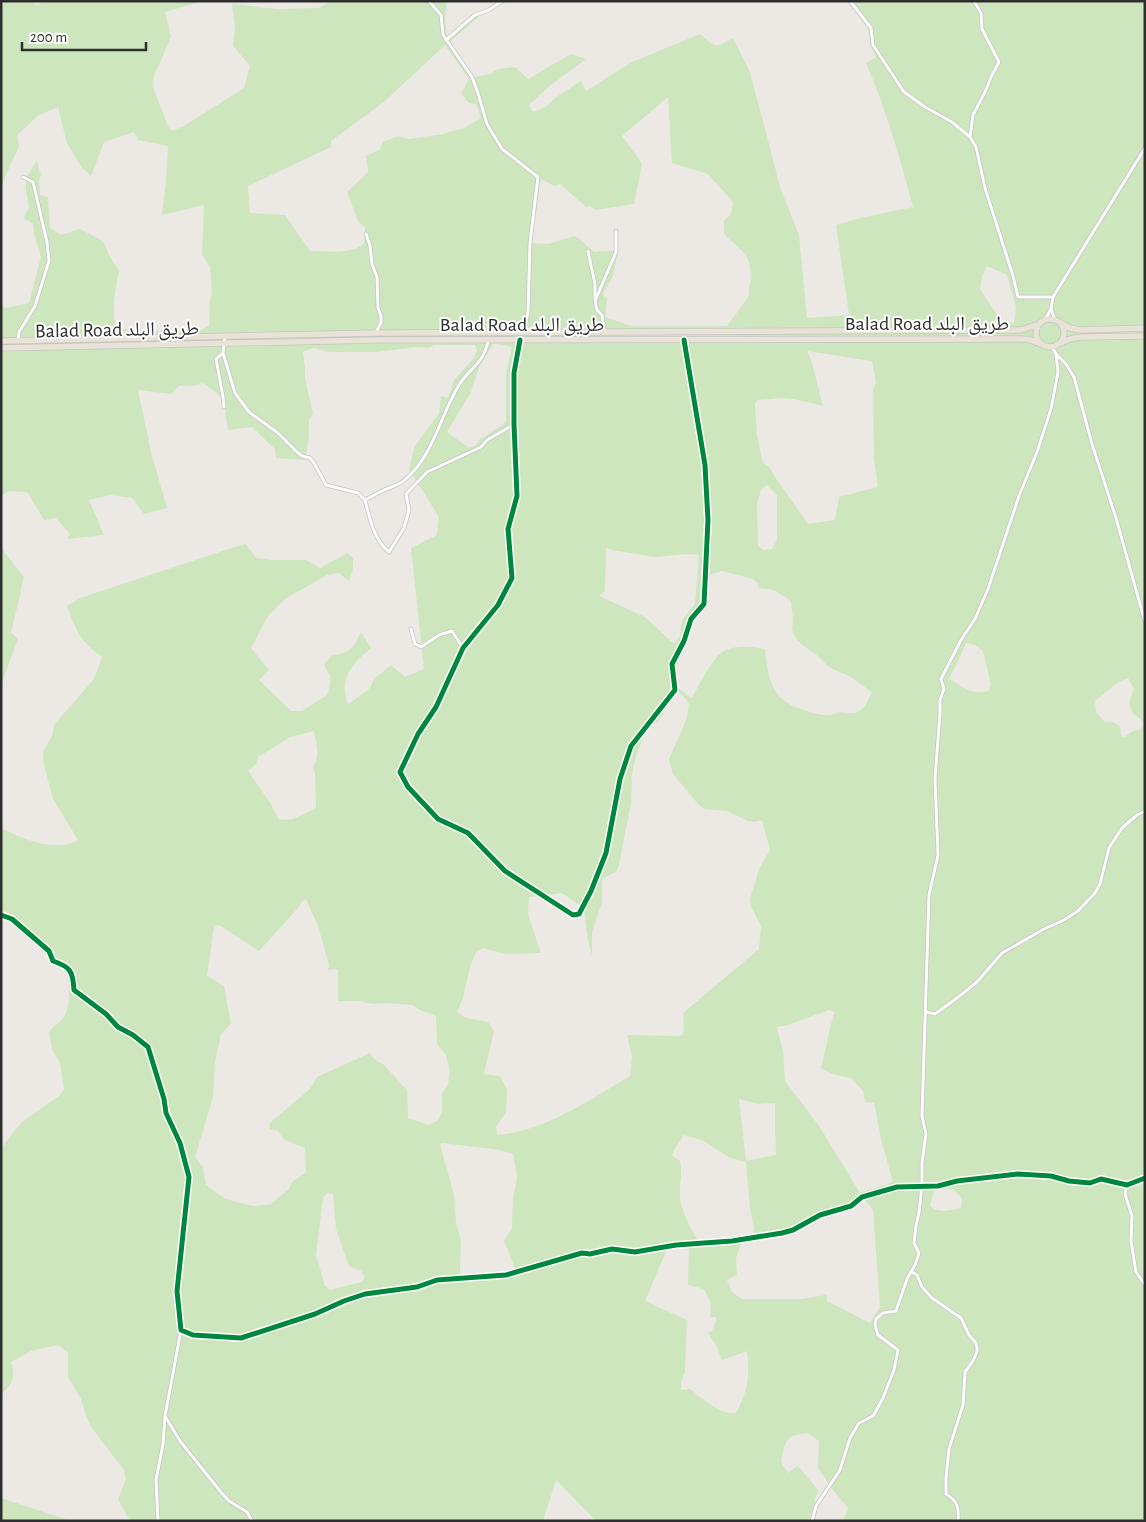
<svg xmlns="http://www.w3.org/2000/svg" width="1146" height="1522" viewBox="0 0 1146 1522" font-family="'Alegreya Sans','Noto Naskh Arabic',sans-serif">
<style>
.grass{fill:#cee6be;fill-rule:evenodd}
.lines{fill:none;stroke-linecap:round;stroke-linejoin:round}
.minor-casing{stroke:#c5c4c5;stroke-width:4.5}
.trunk-casing{stroke:#c6c5c4;stroke-width:7}
.minor{stroke:#fcfcfb;stroke-width:3}
.trunk{stroke:#e9e2d6;stroke-width:5.5}
.cycleway-casing{stroke:#fff;stroke-width:8}
.cycleway{stroke:#00873e;stroke-width:5}
.labels{text-anchor:middle;dominant-baseline:central;stroke-width:4;stroke-linejoin:round;paint-order:stroke}
.street-label{font-size:20px;fill:#2e2e2e;stroke:#fff}
</style>
<rect width="100%" height="100%" fill="#ece8e4"/>
<!-- grass -->
<path class="grass" d="M 1,1 L 32,1 L 33,4 L 37,5 L 45,1 L 203,1 L 165,12 L 171,36 L 160,63 L 154,75 L 153,87 L 168,126 L 171,131 L 184,126 L 244,88 L 250,66 L 233,46 L 235,28 L 232,4 L 278,9 L 319,8 L 331,1 L 447,1 L 445,20 L 447,36 L 473,14 L 489,7 L 497,1 L 506,1 L 478,17 L 450,42 L 474,77 L 490,74 L 498,69 L 515,67 L 528,79 L 571,54 L 586,59 L 547,88 L 529,105 L 533,112 L 547,106 L 555,98 L 581,81 L 586,91 L 632,62 L 700,34 C 715,47 715,49 733,38 L 750,72 L 781,190 L 799,235 L 807,318 L 849,315 L 836,225 L 860,218 L 913,207 C 900,158 886,109 866,63 L 876,57 L 870,44 L 868,28 L 847,1 L 1145,1 L 1145,1521 L 843,1521 L 848,1508 L 833,1490 L 818,1468 L 819,1441 L 808,1433 C 784,1436 786,1440 781,1462 L 788,1473 L 798,1466 L 818,1490 L 815,1500 L 816,1521 L 596,1521 L 556,1480 L 543,1521 L 130,1521 L 118,1499 L 126,1479 L 124,1470 L 91,1427 L 85,1413 L 81,1399 L 68,1377 L 68,1353 L 58,1345 L 31,1351 L 11,1362 C 16,1376 13,1385 1,1394 L 1,1148 L 22,1122 L 60,1095 L 64,1089 L 60,1063 L 52,1049 L 49,1032 C 53,1026 59,1023 63,1018 C 72,1007 69,982 66,969 L 56,966 L 50,963 L 48,956 L 10,922 L 1,918 L 1,828 C 20,837 41,847 63,845 C 68,845 73,842 78,840 L 53,799 L 44,766 L 43,751 L 52,736 L 54,725 L 94,679 L 102,657 C 79,640 77,632 67,606 L 80,598 L 241,545 L 246,544 L 256,558 L 271,560 L 306,560 L 320,568 L 347,553 L 353,558 L 353,569 L 349,581 L 339,573 L 327,575 L 285,599 L 268,616 L 251,648 L 269,670 L 259,680 L 291,711 L 302,711 L 327,695 L 330,685 L 330,676 L 324,665 L 331,656 C 351,652 352,650 361,632 L 371,648 C 351,665 339,678 348,705 L 370,688 L 374,679 L 391,665 L 405,677 L 424,669 L 411,548 L 437,535 L 439,517 L 409,469 L 415,446 L 439,413 L 441,396 L 448,398 L 454,380 L 474,358 L 477,351 L 475,345 L 434,345 L 429,348 L 416,347 L 377,352 L 329,352 L 314,348 L 303,352 L 305,367 L 305,378 L 313,414 L 309,419 L 309,437 L 305,460 L 276,458 L 275,449 L 252,427 L 228,430 L 223,398 L 203,383 L 194,386 L 179,386 L 171,394 L 138,390 L 151,452 L 167,508 L 144,514 L 132,498 L 110,495 L 89,500 L 104,535 L 67,539 L 70,534 L 56,518 L 44,520 L 27,492 L 8,491 L 1,496 L 1,305 L 5,308 L 29,303 L 41,257 L 34,234 L 33,224 L 24,218 L 29,207 L 26,191 L 26,178 L 37,160 L 41,176 L 39,180 L 40,195 L 48,197 L 50,228 L 61,235 L 80,229 L 103,241 L 109,255 L 119,271 C 115,291 111,309 116,329 L 152,331 L 199,331 L 209,326 L 210,300 L 212,292 L 210,267 L 202,254 L 204,205 L 162,215 L 166,182 L 168,146 L 138,140 L 134,132 L 104,142 L 91,176 L 82,168 L 67,143 L 58,107 L 39,115 L 17,135 L 19,146 L 1,186 ZM 445,45 L 469,79 L 461,93 L 469,103 L 476,104 L 481,118 L 464,128 L 443,134 L 409,139 L 398,136 L 383,142 L 379,150 L 366,156 L 368,172 L 347,192 L 358,221 L 365,227 L 364,244 C 348,255 328,251 310,251 L 285,215 L 250,213 L 248,186 L 331,147 L 331,141 L 385,101 ZM 668,97 L 672,163 L 708,174 L 733,202 L 731,214 L 724,221 L 724,234 C 739,249 751,254 751,276 C 751,283 748,287 749,296 L 727,326 L 632,326 L 605,317 L 607,298 L 603,296 C 605,286 609,285 612,278 C 615,272 616,258 618,250 L 594,252 C 587,247 582,239 574,236 L 548,244 L 532,243 L 536,207 L 541,179 L 554,186 L 560,184 L 586,207 L 590,206 L 595,210 L 634,204 L 642,163 L 622,136 ZM 987,266 L 1007,275 L 1016,307 L 1014,324 L 1000,319 L 980,289 L 982,276 ZM 494,343 L 512,347 L 506,373 L 506,420 L 504,424 L 479,440 L 476,445 L 469,448 L 447,432 L 471,392 L 479,367 ZM 807,351 L 871,361 L 872,362 L 876,382 L 873,389 L 874,459 L 878,487 L 839,497 L 836,516 L 834,520 L 808,524 L 775,477 L 770,468 L 763,463 L 757,435 L 755,403 L 758,400 L 781,398 L 794,399 L 823,406 L 811,359 ZM 767,485 L 777,495 L 777,540 L 772,549 L 763,550 L 758,546 L 757,504 L 761,490 ZM 606,548 L 611,550 L 655,557 L 687,554 L 699,555 L 695,604 L 682,620 L 680,636 L 674,644 L 645,617 L 599,596 L 605,591 ZM 722,571 L 753,579 L 757,583 L 759,588 L 774,590 L 788,599 L 791,603 L 793,619 L 792,630 L 797,640 L 805,647 L 818,656 L 830,668 L 849,676 L 872,692 C 868,699 866,708 859,711 C 854,715 846,712 840,712 C 836,713 833,715 829,715 C 816,716 787,706 779,696 C 768,683 767,665 765,649 C 753,647 738,645 726,650 C 713,655 698,687 692,698 L 678,688 L 677,667 L 680,655 L 688,641 L 693,621 L 705,609 L 707,599 L 707,581 L 710,575 ZM 966,643 L 975,645 L 983,651 L 991,685 L 988,691 C 972,695 961,687 949,678 L 958,661 ZM 1128,678 L 1134,689 C 1130,697 1127,706 1134,714 C 1138,717 1141,719 1143,723 C 1142,731 1140,729 1134,731 C 1130,732 1127,735 1125,737 L 1121,736 L 1120,726 L 1113,722 L 1105,722 L 1096,712 L 1095,701 L 1118,682 ZM 674,692 L 679,692 L 689,703 L 687,718 L 669,759 L 673,774 L 698,804 L 704,809 L 727,811 L 748,821 L 755,822 L 762,820 L 770,850 L 759,869 L 750,899 L 751,906 L 761,927 L 759,949 L 683,1013 L 684,1028 L 683,1035 L 677,1036 L 627,1035 L 632,1057 L 630,1076 C 589,1100 546,1131 497,1135 L 496,1127 L 506,1112 L 507,1089 L 500,1076 L 484,1074 L 494,1031 L 488,1022 L 466,1018 L 457,1012 L 463,998 L 470,967 L 476,952 L 483,948 L 505,954 L 541,953 L 528,914 L 529,897 L 562,893 L 584,908 C 586,924 587,940 592,955 L 592,932 L 602,902 L 602,879 L 616,872 L 619,865 L 631,803 L 632,775 L 636,756 L 644,735 L 662,716 ZM 314,731 C 316,743 321,756 313,766 L 315,774 L 316,808 L 293,819 L 279,820 L 271,804 L 248,771 L 256,764 L 258,757 L 290,737 ZM 306,899 L 318,926 L 329,965 L 328,970 L 336,969 L 338,970 L 338,1001 L 359,1001 L 373,1004 L 387,1003 L 413,1005 L 420,1010 L 436,1016 L 437,1044 L 446,1055 L 450,1072 L 448,1084 L 442,1094 L 442,1113 L 437,1121 L 428,1125 L 408,1118 L 407,1090 L 384,1065 L 374,1059 L 370,1053 L 317,1077 L 310,1089 L 270,1123 L 269,1129 L 278,1131 L 284,1140 L 305,1148 L 306,1172 L 292,1182 L 289,1189 L 271,1204 L 253,1206 L 225,1199 L 206,1185 L 203,1167 L 195,1157 L 213,1097 L 215,1063 L 221,1034 L 231,1024 L 224,986 L 207,976 L 214,926 L 219,925 L 259,951 L 298,908 L 302,901 ZM 829,1010 L 834,1012 L 821,1068 L 832,1074 L 851,1078 L 863,1091 L 865,1102 L 874,1103 L 882,1143 L 893,1182 L 860,1193 L 819,1126 L 785,1081 L 783,1052 L 777,1027 L 788,1025 ZM 739,1099 L 758,1104 L 775,1103 L 775,1131 L 776,1155 L 746,1161 ZM 683,1135 L 702,1140 L 730,1158 L 746,1162 L 750,1209 L 754,1228 L 753,1234 L 698,1241 C 690,1227 682,1213 680,1197 C 679,1185 683,1173 680,1161 L 672,1156 C 674,1147 680,1144 683,1135 ZM 442,1143 L 500,1150 L 513,1154 L 517,1177 L 513,1199 L 512,1228 L 504,1241 L 516,1270 L 499,1277 L 482,1280 L 468,1281 L 462,1277 L 460,1270 L 461,1240 L 456,1223 L 454,1195 L 440,1144 ZM 953,1189 L 962,1198 L 961,1208 C 949,1210 940,1214 930,1206 L 934,1190 ZM 327,1193 L 333,1194 L 336,1229 L 349,1266 L 361,1271 L 365,1277 L 362,1282 L 330,1290 L 325,1286 L 316,1255 L 323,1198 ZM 864,1199 L 873,1210 L 880,1307 L 870,1323 L 827,1301 L 826,1295 L 801,1299 L 742,1299 L 732,1292 L 727,1280 L 737,1275 L 736,1258 L 741,1243 L 767,1237 L 795,1233 L 817,1218 L 854,1207 ZM 678,1247 L 689,1247 L 688,1285 L 704,1289 L 711,1303 L 710,1317 L 715,1317 L 717,1319 L 712,1331 L 708,1333 L 716,1345 L 722,1360 L 747,1351 C 750,1376 748,1391 736,1413 C 716,1414 706,1400 690,1389 L 681,1390 L 681,1381 L 685,1372 L 687,1320 L 645,1301 L 667,1249 Z
M 1,548 L 24,577 L 11,633 L 18,639 L 1,685 Z
M 1,1498 L 71,1521 L 1,1521 Z"/>
<g class="lines">
<!-- minor casing -->
<g class="minor-casing">
<path id="minor" d="M 429,1 L 441,15 L 443,35 L 472,77 L 478,93 L 487,124 L 502,149 L 538,177 L 530,243 L 528,312 L 525,327 L 526,331
M 850,1 L 871,28 L 873,45 L 904,92 L 925,107 L 952,122 L 970,137 L 976,147 L 985,188 L 1013,276 L 1018,297 L 1053,297
M 446,40 L 475,15 L 489,10 L 502,1
M 970,137 L 973,115 L 986,90 L 991,77 L 999,62 L 982,29 L 981,13 L 974,1
M 366,234 L 370,246 L 372,264 L 377,277 L 378,308 L 381,316 L 381,323 L 377,330 L 377,333
M 588,251 L 595,284 L 595,298
M 1051,309 L 1053,297 L 1145,148
M 1045,320 L 1051,309 L 1055,320
M 604,331 L 602,315 L 597,310 L 595,301 L 616,252 L 616,231
M 18,340 L 19,332 L 35,306 L 49,261 L 47,242 L 33,182 L 23,177
M 520,340 L 514,373 L 514,424 L 517,496 L 508,529 L 512,578 L 498,605 L 463,648 L 436,707 L 418,734 L 400,772 L 408,787 L 438,819 L 468,833 L 505,871 L 573,915 L 579,914 L 591,891 L 606,853 L 620,779 L 631,746 L 675,690 L 672,664 L 684,641 L 691,619 L 704,604 L 708,520 L 705,465 L 684,340
M 1052,347 L 1056,354 L 1066,364 L 1074,377 L 1092,444 L 1116,518 L 1145,622
M 223,353 L 235,393 L 249,412 L 278,433 L 297,452 L 302,456 L 310,458 L 314,463 L 326,485 L 358,493 L 365,500 C 371,497 376,494 382,491 C 390,487 400,485 406,479 C 434,454 440,416 459,385 C 470,368 484,363 488,341
M 224,407 L 223,397 L 216,359 L 223,353 L 225,336
M 365,500 C 370,519 374,540 389,552 L 404,528 L 409,510 L 406,494 L 427,472 L 481,447 L 487,440 L 513,425
M 411,629 L 415,644 L 421,647 L 439,635 L 452,631 L 463,648
M 1,915 L 12,919 L 49,951 L 53,961 C 71,967 73,972 74,990 L 106,1014 L 118,1027 L 133,1035 L 148,1047 L 164,1099 L 166,1113 L 180,1143 L 189,1177 L 177,1291 L 181,1330 L 193,1335 L 241,1338 L 315,1314 L 344,1301 L 365,1294 L 417,1287 L 437,1280 L 506,1275 L 582,1253 L 590,1254 L 612,1249 L 635,1252 L 676,1245 L 732,1241 L 782,1233 L 793,1230 L 820,1215 L 851,1206 L 862,1197 L 897,1187 L 938,1186 L 957,1181 L 1018,1174 L 1051,1176 L 1069,1181 L 1090,1183 L 1101,1179 L 1127,1185 L 1145,1178
M 926,1012 L 935,1014 L 961,995 L 977,982 L 1002,953 L 1044,929 L 1064,920 L 1078,911 L 1095,893 L 1100,884 L 1109,848 L 1122,828 L 1137,815 L 1145,811
M 1127,1185 L 1125,1194 L 1132,1216 L 1131,1241 L 1136,1272 L 1145,1285
M 912,1272 L 917,1275 L 922,1287 L 932,1298 L 961,1318 L 969,1335 L 976,1343 L 977,1348 L 977,1352 L 973,1361 L 965,1372 L 963,1405 L 949,1449 L 946,1478 L 946,1494 C 958,1501 959,1508 958,1521
M 181,1330 L 165,1416 L 180,1441 L 220,1491 L 229,1501 L 247,1512 L 252,1521
M 158,1521 L 156,1480 L 163,1444 L 165,1416
M 812,1521 L 816,1506 L 840,1470 L 850,1438 L 859,1423 L 873,1416 L 883,1398 L 894,1370 L 898,1350 L 878,1335 L 875,1325 L 876,1319 L 883,1313 L 896,1311 L 907,1279 L 915,1265 L 919,1253 L 914,1243 L 916,1226 L 919,1212 L 922,1185 L 922,1162 L 926,1134 L 922,1116 L 929,895 L 938,855 L 935,779 L 940,713 L 940,700 L 944,689 L 941,679 L 961,640 L 975,619 L 988,589 L 1019,496 L 1037,452 L 1051,409 L 1058,372 L 1056,354"/>
</g>
<!-- trunk casing -->
<g class="trunk-casing">
<path id="trunk" d="M1036 333a14 14 0 1 1 28 0a14 14 0 1 1-28 0Z
M 1059,322 L 1070,328 L 1081,330 L 1145,328
M 1,341 L 377,333 L 1021,330 L 1039,324
M 1056,345 L 1070,339 L 1082,337 L 1145,336
M 1,348 L 378,340 L 1021,339 L 1031,340 L 1043,345"/>
</g>
<!-- minor -->
<use href="#minor" class="minor"/>
<!-- trunk -->
<use href="#trunk" class="trunk"/>
<!-- cycleway casing -->
<g class="cycleway-casing">
<path id="cycleway" d="M 520,340 L 514,373 L 514,424 L 517,496 L 508,529 L 512,578 L 498,605 L 463,648 L 436,707 L 418,734 L 400,772 L 408,787 L 438,819 L 468,833 L 505,871 L 573,915 L 579,914 L 591,891 L 606,853 L 620,779 L 631,746 L 675,690 L 672,664 L 684,641 L 691,619 L 704,604 L 708,520 L 705,465 L 684,340
M 1,915 L 12,919 L 49,951 L 53,961 C 71,967 73,972 74,990 L 106,1014 L 118,1027 L 133,1035 L 148,1047 L 164,1099 L 166,1113 L 180,1143 L 189,1177 L 177,1291 L 181,1330 L 193,1335 L 241,1338 L 315,1314 L 344,1301 L 365,1294 L 417,1287 L 437,1280 L 506,1275 L 582,1253 L 590,1254 L 612,1249 L 635,1252 L 676,1245 L 732,1241 L 782,1233 L 793,1230 L 820,1215 L 851,1206 L 862,1197 L 897,1187 L 938,1186 L 957,1181 L 1018,1174 L 1051,1176 L 1069,1181 L 1090,1183 L 1101,1179 L 1127,1185 L 1145,1178"/>
</g>
<!-- cycleway -->
<use href="#cycleway" class="cycleway"/>
</g>
<g class="labels">
<!-- street labels -->
<g class="street-label">
<text x="927" y="324">Balad Road طريق البلد</text>
<text x="522" y="325">Balad Road طريق البلد</text>
<text transform="translate(117 330) rotate(-1)">Balad Road طريق البلد</text>
</g>
</g>
<!-- border -->
<rect width="1146" height="1522" fill="none" stroke="#2e2e2e" stroke-width="5"/>
<!-- scale -->
<path d="M22 42v8h124v-8" fill="none" stroke="#2e2e2e" stroke-width="2.5"/>
<text x="30" y="42" font-size="15" fill="#2e2e2e" stroke="#ffffff" stroke-width="4" paint-order="stroke">200 m</text>
</svg>
